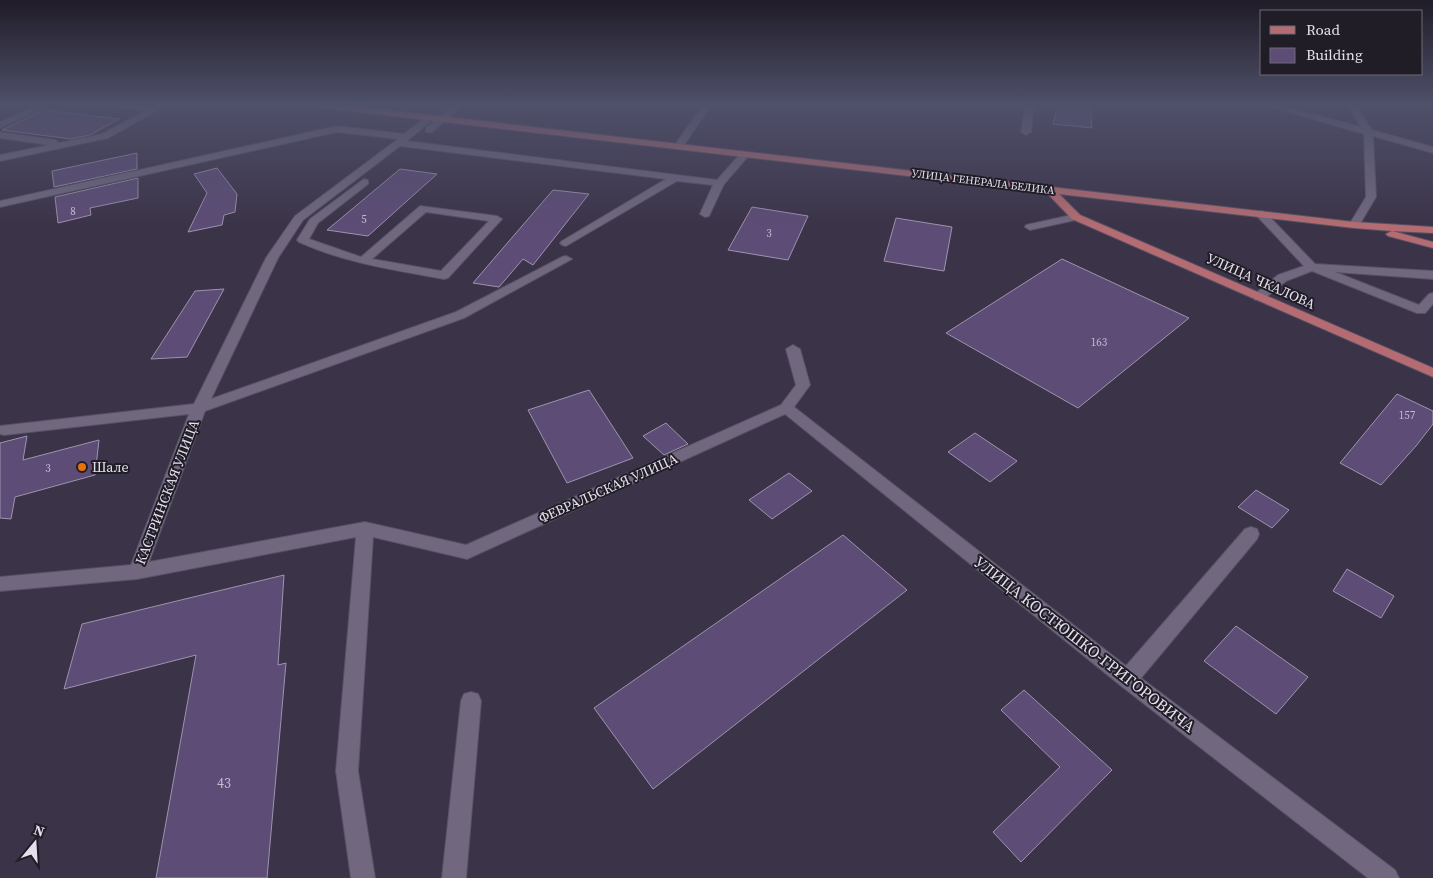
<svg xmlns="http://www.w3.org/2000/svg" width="1433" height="878" viewBox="0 0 1433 878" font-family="'Source Serif 4',serif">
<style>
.building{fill:#5d4c76;stroke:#9d94ad}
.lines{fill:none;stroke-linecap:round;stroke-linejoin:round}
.minor-casing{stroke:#585163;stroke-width:2}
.major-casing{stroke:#585163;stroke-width:2}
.minor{fill:#716880;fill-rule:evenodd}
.major{fill:#b46c72;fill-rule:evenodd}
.food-dot{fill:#e8710a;stroke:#211d27;stroke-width:2}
.labels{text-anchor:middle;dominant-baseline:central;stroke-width:4;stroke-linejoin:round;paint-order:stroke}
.far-street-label{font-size:11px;fill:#e4dfed;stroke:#211d27}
.number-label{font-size:11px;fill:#c2bacf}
.street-label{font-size:14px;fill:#e4dfed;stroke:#211d27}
.poi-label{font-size:14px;fill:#e4dfed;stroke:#211d27;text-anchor:start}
.near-number-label{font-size:14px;fill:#c2bacf}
.near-street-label{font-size:16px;fill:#e4dfed;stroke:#211d27}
</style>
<rect width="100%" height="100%" fill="#3b3348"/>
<!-- building -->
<path class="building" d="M 1058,104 L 1090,104 L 1092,128 L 1053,124 Z
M 44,110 L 119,119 L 90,135 L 71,139 L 2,130 Z
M 137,153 L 137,169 L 54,187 L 52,171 Z
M 217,168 L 237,194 L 235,212 L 224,215 L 222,225 L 188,232 L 207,193 L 194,174 Z
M 400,169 L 437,174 L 368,236 L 327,230 Z
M 138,178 L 138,198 L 90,208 L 91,215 L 58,223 L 55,197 Z
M 553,190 L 589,194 L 533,265 L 523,259 L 499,287 L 473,283 Z
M 752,207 L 808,216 L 788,260 L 728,250 Z
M 896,218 L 952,227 L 944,271 L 884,261 Z
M 1062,259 L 1189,318 L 1078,408 L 946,333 Z
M 224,289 L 187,357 L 151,359 L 195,291 Z
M 589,390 L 633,458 L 567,483 L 528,410 Z
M 1397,394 L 1433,411 L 1433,424 L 1416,446 L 1381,485 L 1340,463 Z
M 666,423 L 688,444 L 664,455 L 643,436 Z
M 975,433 L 1017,461 L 990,482 L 948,452 Z
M 27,436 L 23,460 L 99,440 L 95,475 L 15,497 L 11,519 L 0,518 L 0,443 Z
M 789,473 L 812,491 L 772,519 L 749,500 Z
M 1256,490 L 1289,510 L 1272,528 L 1238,507 Z
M 843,535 L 907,590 L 653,789 L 594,708 Z
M 1347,569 L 1394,596 L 1381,618 L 1333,591 Z
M 284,575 L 278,665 L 286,663 L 267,878 L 156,878 L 196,655 L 64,689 L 82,624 Z
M 1236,626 L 1308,677 L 1276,714 L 1204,661 Z
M 1024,690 L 1112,770 L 1021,862 L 993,832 L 1060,767 L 1001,710 Z"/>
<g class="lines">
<!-- minor casing -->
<g class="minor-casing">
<path id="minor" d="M 41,104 L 51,104 L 0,128 L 0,122 Z
M 108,104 C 122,103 141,108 153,106 C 159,105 163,103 169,104 L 108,138 L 0,161 L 0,155 L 49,145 L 0,138 L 0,132 L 55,140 L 59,143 L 102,134 L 146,111 L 112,107 Z
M 455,104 L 464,104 L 432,132 L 426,132 L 426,128 Z
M 704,104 L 712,104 L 682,148 L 676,148 L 674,146 Z
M 1026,104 L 1034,104 L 1031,132 L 1026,135 L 1021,132 Z
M 1261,104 L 1273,104 L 1361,127 L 1347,104 L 1355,104 L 1372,130 L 1433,147 L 1433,153 L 1373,136 L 1376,197 L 1358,227 L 1350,227 L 1349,225 L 1366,197 L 1364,134 Z
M 430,114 L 434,117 L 433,119 L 407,141 L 717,180 L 742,152 L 748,152 L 750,154 L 724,184 L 709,216 L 705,217 L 700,214 L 713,185 L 677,181 L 566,246 L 562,245 L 560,243 L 562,241 L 666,179 L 400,146 L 303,220 L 278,258 L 211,399 L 456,312 L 562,257 L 566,256 L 572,259 L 464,318 L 205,411 L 149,562 L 365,522 L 466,545 L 781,405 L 796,385 L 786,349 L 793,345 L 800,349 L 810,385 L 794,407 L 1126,666 L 1245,529 L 1251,527 L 1257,529 L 1259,534 L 1257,539 L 1141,678 L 1395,870 L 1399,878 L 1368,878 L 1120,685 L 785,414 L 467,559 L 373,537 L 358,771 L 375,878 L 351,878 L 336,771 L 356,537 L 137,579 L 0,591 L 0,577 L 131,565 L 189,414 L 4,435 L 0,434 L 0,426 L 194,404 L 266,258 L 295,216 L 398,139 L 337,132 L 0,207 L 0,201 L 337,126 L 404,134 Z
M 364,179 L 368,180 L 368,184 L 318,223 L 309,239 L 361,257 L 420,206 L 497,216 L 502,219 L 448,278 L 444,279 C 394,270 345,263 299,242 L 297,240 L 310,219 ZM 426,212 L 489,221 L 441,271 L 372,259 Z
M 1261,211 L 1265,212 L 1315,264 L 1433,271 L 1433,279 L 1335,272 L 1419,305 L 1429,294 L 1433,293 L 1433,304 L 1425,313 L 1417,313 L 1312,271 L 1286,281 L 1263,300 L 1255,300 L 1253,297 L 1255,294 L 1278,275 L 1304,266 L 1257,216 L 1256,214 L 1257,212 Z
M 1076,214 L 1080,215 L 1081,217 L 1080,219 L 1030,230 L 1025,227 L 1026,225 Z
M 471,692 L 478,694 L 481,701 L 466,878 L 442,878 L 461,701 L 464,694 Z"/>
</g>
<!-- major casing -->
<g class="major-casing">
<path id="major" d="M 311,104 L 334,104 L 1354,222 L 1433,227 L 1433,233 L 1392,231 L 1433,242 L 1433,248 L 1388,236 L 1386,234 L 1392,231 L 1354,228 L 1059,194 L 1080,215 L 1433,368 L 1433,377 L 1072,219 L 1046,192 L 315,107 Z"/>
</g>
<!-- minor -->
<use href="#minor" class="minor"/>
<!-- major -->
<use href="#major" class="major"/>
</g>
<!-- sky -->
<linearGradient id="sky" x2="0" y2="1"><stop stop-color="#201c28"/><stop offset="0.46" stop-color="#4f506a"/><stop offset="1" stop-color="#4f506a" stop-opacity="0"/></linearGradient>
<rect width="1433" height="227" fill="url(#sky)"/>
<!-- markers -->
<circle class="food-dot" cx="82" cy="467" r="5"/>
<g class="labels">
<!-- far-street labels -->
<g class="far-street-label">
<text transform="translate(983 182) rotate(7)">УЛИЦА ГЕНЕРАЛА БЕЛИКА</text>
</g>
<!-- number labels -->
<g class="number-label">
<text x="73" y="211">8</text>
<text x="364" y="219">5</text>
<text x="769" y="233">3</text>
<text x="1099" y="342">163</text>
<text x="1407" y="415">157</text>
<text x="48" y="468">3</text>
</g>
<!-- street labels -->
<g class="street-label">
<text transform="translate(1261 281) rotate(24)">УЛИЦА ЧКАЛОВА</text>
<text transform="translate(608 488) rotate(-24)">ФЕВРАЛЬСКАЯ УЛИЦА</text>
<text transform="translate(167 492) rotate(-69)">КАСТРИНСКАЯ УЛИЦА</text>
</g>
<!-- poi labels -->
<g class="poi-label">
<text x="92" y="467">Шале</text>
</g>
<!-- near-number labels -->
<g class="near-number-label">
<text x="224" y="783">43</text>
</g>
<!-- near-street labels -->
<g class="near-street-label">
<text transform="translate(1085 644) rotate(38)">УЛИЦА КОСТЮШКО-ГРИГОРОВИЧА</text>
</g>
</g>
<!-- legend -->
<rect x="1260" y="10" width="162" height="65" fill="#211d27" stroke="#6f6b76"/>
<rect x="1270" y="26" width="25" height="8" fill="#b46c72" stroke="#6f6b76"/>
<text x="1306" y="35" font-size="15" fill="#e4dfed">Road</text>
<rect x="1270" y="48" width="25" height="15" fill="#5d4c76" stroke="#6f6b76"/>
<text x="1306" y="60" font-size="15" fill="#e4dfed">Building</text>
<!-- north arrow -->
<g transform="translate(35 843) rotate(18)" stroke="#211d27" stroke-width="4" paint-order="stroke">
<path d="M0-4L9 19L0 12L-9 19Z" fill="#e4dfed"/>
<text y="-8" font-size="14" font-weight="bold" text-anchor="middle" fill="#e4dfed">N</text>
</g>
</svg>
